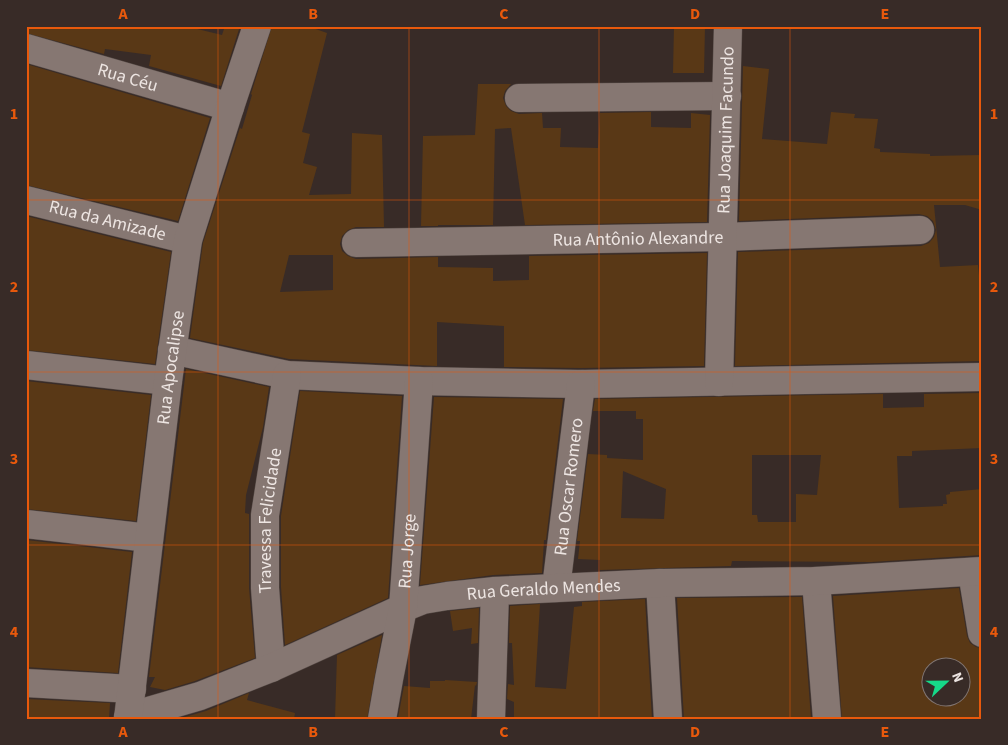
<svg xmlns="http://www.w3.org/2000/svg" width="1008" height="745" viewBox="0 0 1008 745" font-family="'Source Sans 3',sans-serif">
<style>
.building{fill:#593816;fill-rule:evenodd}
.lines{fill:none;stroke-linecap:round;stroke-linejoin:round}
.minor-casing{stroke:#554a46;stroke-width:29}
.minor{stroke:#867772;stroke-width:28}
.grid{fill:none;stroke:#e8590c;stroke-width:1;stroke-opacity:0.55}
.labels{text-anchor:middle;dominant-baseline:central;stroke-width:4;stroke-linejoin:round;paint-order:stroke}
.street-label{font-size:18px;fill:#ede5e2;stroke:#382b27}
.neatline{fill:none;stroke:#e8590c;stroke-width:2}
.grid-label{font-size:16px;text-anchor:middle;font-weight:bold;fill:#e8590c}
</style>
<rect width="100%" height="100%" fill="#382b27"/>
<!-- building -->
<path class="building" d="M 26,26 L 185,26 L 222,35 L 225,26 L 240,26 L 221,86 L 149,66 L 151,55 L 105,49 L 104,54 L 26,33 Z
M 272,26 L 307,26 L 327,33 L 302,132 L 310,134 L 303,163 L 317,167 L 309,195 L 351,194 L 352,133 L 382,135 L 384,227 L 356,227 L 348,230 L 342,236 L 340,244 L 342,251 L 348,256 L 356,259 L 438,257 L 438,267 L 493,268 L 493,281 L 529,280 L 529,256 L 707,253 L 704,366 L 581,368 L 504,367 L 504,326 L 437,322 L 437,366 L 289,359 L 190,338 L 203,243 L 240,128 L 242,129 L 252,95 L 251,94 ZM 289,255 L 333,255 L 333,290 L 280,292 Z
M 674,26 L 705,26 L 704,73 L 673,73 Z
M 26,64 L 210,118 L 178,221 L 26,185 Z
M 743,66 L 769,69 L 762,139 L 827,144 L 831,112 L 855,114 L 854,118 L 878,119 L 874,148 L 880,149 L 880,152 L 930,154 L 930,156 L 982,155 L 982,210 L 965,205 L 934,205 L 940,267 L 978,265 L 982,306 L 982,361 L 735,366 L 738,252 L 921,246 L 929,243 L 934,237 L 936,230 L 933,221 L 927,216 L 919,214 L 739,221 Z
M 478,84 L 511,84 L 505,91 L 503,98 L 506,106 L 511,111 L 519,114 L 542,113 L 543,128 L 561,128 L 560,147 L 598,148 L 600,113 L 651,112 L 651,127 L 691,128 L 691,113 L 710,115 L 707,222 L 525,225 L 511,128 L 495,129 L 493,225 L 438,225 L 438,226 L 421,226 L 423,136 L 475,135 Z
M 26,216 L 171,252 L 155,364 L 26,350 Z
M 186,369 L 269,387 L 263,427 L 246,495 L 245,513 L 249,514 L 249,588 L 255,658 L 195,681 L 165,690 L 150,687 L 155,677 L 149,677 Z
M 26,381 L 151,395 L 136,521 L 26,509 Z
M 300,391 L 402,396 L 388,598 L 285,645 L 281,587 L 281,516 Z
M 982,393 L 982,448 L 912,451 L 912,456 L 897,456 L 899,508 L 943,506 L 943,504 L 947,504 L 946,495 L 950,494 L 950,492 L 982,489 L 982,555 L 871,562 L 732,561 L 731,566 L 600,570 L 600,560 L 578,559 L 580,541 L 577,541 L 588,454 L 607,455 L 607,458 L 643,460 L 643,419 L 636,419 L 636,411 L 593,411 L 595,399 L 883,394 L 883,408 L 924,407 L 924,394 ZM 752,455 L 821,455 L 817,495 L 796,494 L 796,522 L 758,522 L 757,515 L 752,515 ZM 623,471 L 666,489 L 664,519 L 621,518 Z
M 434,397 L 563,399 L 546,540 L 544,540 L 542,573 L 493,575 L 420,585 Z
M 26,540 L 132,552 L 118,673 L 26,667 Z
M 959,588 L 967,636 L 970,643 L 976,647 L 981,648 L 982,719 L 842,719 L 833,596 ZM 930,668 L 960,668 L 960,698 L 930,698 Z
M 802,597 L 811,719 L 684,719 L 677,598 Z
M 645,599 L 652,719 L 514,719 L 514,702 L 507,699 L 508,684 L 514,685 L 512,643 L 509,643 L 510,606 L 540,604 L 535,687 L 566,689 L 574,607 L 582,606 L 582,602 Z
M 479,608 L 478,643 L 471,644 L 472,628 L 453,631 L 450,611 Z
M 382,635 L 367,719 L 335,719 L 337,655 Z
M 445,680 L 477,682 L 476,686 L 475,685 L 471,719 L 398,718 L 404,686 L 430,688 L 430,681 L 445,681 Z
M 249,693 L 247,700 L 295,713 L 294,719 L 178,719 L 206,711 Z
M 26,699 L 110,703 L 109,719 L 26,719 Z"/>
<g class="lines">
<!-- minor casing -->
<g class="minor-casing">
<g id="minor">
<path id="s1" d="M 26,48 L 230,107"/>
<path d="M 519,98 L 727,96"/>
<path id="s2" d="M 26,200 L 188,240"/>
<path id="s3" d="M 356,243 L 722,237 L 920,230"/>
<path d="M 172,350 L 287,375 L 419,381 L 581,384 L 982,377"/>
<path d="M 26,365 L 168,381"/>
<path id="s4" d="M 719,382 L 728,26"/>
<path d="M 26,524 L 149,538"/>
<path d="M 972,572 L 982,633"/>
<path d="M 816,581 L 827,719"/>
<path d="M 660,583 L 668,719"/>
<path id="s5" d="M 556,588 L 581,384"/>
<path id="s6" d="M 271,668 L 265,588 L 265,515 L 287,375"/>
<path d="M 26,683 L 132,689"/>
<path id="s7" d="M 128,717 L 200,696 L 271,668 L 403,608 L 423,600 L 447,596 L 495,591 L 660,583 L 816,581 L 982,571"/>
<path id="s8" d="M 128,719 L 168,381 L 188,240 L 230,107 L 257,26"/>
<path id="s9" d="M 382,719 L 389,679 L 403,608 L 419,381"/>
<path d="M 491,719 L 495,591"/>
</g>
</g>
<!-- minor -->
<use href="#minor" class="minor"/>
</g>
<!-- grid -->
<path class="grid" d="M 218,26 L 218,719M 409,26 L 409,719M 599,26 L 599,719M 790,26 L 790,719M 26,200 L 982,200M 26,372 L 982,372M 26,545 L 982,545"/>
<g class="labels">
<!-- street labels -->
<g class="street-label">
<text stroke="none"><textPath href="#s1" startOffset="106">Rua Céu</textPath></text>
<text stroke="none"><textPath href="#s4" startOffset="252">Rua Joaquim Facundo</textPath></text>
<text stroke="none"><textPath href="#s2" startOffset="84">Rua da Amizade</textPath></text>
<text stroke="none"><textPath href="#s3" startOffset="282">Rua Antônio Alexandre</textPath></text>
<text stroke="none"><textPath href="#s8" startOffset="354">Rua Apocalipse</textPath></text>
<text stroke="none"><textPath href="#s5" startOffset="102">Rua Oscar Romero</textPath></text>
<text stroke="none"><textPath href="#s6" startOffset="148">Travessa Felicidade</textPath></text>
<text stroke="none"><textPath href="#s9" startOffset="170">Rua Jorge</textPath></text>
<text stroke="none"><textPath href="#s7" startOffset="439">Rua Geraldo Mendes</textPath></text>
</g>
</g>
<!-- border -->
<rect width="1008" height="745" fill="none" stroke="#382b27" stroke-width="55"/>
<!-- north arrow -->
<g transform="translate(946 682) rotate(68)"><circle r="24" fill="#382b27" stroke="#807572"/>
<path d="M0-4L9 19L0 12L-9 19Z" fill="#16d989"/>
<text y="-8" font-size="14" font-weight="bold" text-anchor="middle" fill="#ede5e2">N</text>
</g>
<rect x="28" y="28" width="952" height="690" class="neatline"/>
<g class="grid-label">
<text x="123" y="19">A</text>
<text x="313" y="19">B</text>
<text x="504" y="19">C</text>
<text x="695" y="19">D</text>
<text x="885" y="19">E</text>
<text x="14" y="119">1</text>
<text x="994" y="119">1</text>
<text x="14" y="292">2</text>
<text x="994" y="292">2</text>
<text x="14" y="464">3</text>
<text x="994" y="464">3</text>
<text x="14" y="637">4</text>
<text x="994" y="637">4</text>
<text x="123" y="737">A</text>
<text x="313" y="737">B</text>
<text x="504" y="737">C</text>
<text x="695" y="737">D</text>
<text x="885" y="737">E</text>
</g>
</svg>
